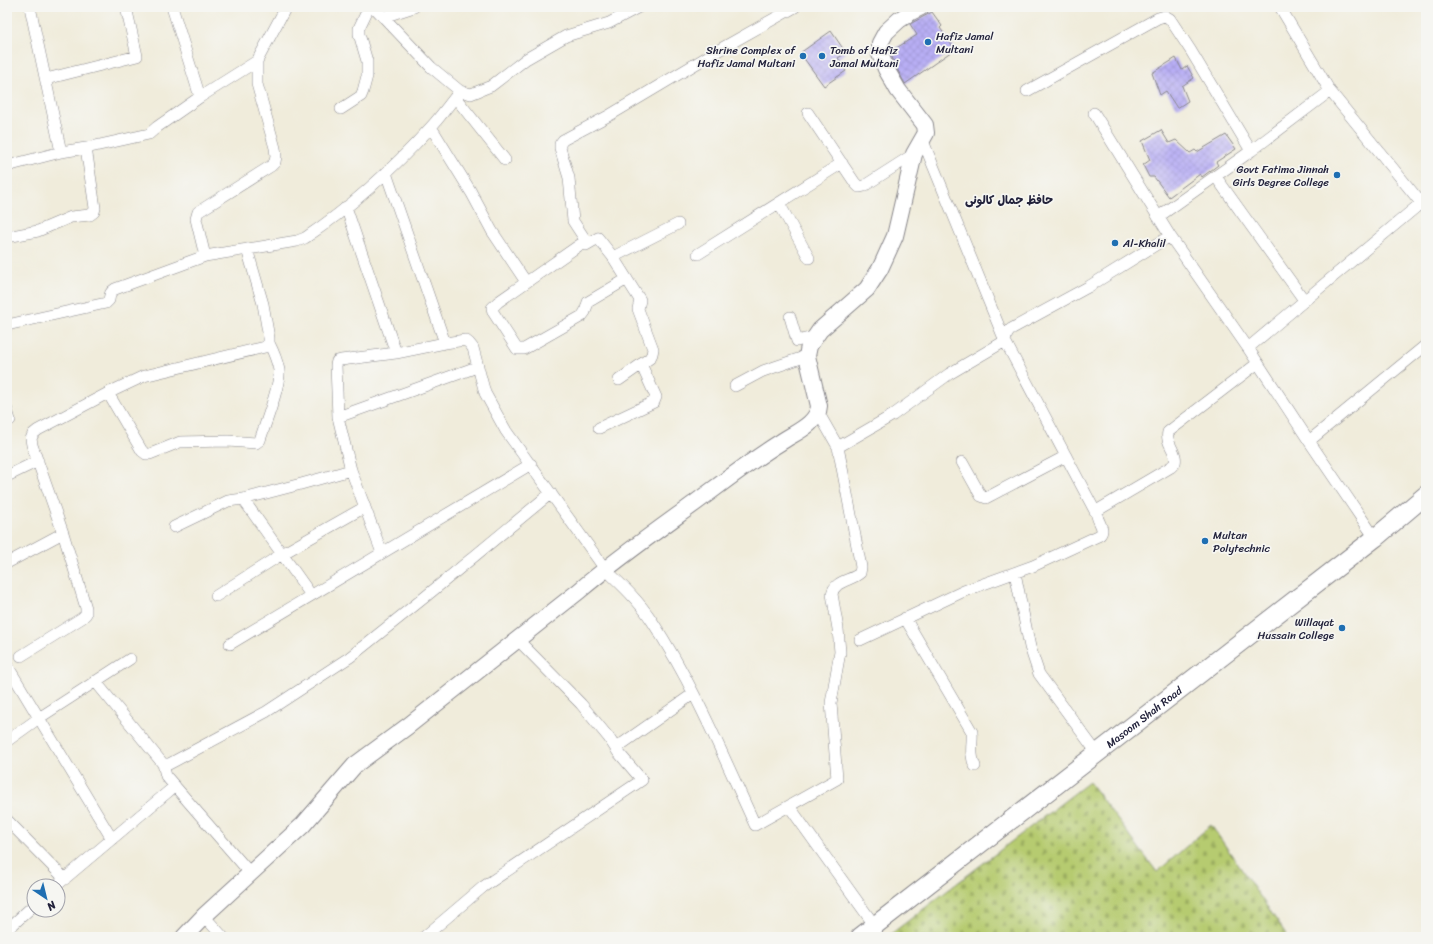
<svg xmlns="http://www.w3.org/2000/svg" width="1433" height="944" viewBox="0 0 1433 944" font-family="Sriracha,'Playpen Sans Arabic',sans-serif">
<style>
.cemetery{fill:url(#cemetery-stones);stroke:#6c7655}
.building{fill:url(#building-cross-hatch)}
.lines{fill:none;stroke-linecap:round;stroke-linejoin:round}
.street-casing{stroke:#89878b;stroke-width:12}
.secondary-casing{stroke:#89878b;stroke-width:18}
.primary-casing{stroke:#89878b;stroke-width:20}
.street{stroke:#fff;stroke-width:11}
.secondary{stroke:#fff;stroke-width:16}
.primary{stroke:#fff;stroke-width:18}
.poi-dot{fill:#1f6fb2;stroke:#f6f6f2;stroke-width:1.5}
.labels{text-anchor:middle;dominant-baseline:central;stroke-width:3.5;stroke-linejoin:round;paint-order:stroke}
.poi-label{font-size:11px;fill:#22223b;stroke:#f6f6f2;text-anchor:start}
.street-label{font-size:11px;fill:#22223b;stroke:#f6f6f2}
.neighbourhood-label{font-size:12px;font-weight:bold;fill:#22223b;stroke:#f6f6f2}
</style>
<defs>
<pattern id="cemetery-stones" width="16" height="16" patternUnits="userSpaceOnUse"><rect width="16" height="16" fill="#b6cb6f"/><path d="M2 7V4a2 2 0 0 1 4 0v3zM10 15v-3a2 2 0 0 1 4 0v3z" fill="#9cae61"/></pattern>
<pattern id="building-cross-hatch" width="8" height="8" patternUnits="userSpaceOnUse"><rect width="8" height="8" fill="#b8aef4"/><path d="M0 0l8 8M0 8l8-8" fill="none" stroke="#9e95d2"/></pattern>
</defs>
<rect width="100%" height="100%" fill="#f6f6f2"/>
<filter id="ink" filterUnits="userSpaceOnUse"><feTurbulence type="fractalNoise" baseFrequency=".025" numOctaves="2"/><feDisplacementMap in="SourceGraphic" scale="8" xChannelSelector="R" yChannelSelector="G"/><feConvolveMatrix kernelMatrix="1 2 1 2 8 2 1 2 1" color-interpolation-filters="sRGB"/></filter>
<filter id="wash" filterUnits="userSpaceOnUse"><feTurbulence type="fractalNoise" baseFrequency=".012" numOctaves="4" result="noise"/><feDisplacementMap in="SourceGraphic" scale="16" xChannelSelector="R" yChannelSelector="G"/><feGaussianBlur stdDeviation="0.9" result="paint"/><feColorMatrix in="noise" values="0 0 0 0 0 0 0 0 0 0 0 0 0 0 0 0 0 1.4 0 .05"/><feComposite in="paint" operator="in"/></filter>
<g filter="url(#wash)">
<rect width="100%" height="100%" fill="#f0ecdb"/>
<!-- cemetery -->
<path class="cemetery" d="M 1089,782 L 1157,872 L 1211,825 L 1288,937 L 887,937 Z"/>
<g id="blocks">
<!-- building -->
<path class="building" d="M 932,12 L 942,26 L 940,28 L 955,49 L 905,84 L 895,65 L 890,52 L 917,35 L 910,24 Z
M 831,31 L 846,53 L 838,58 L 846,71 L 824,86 L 800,53 Z
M 1176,58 L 1182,70 L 1187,66 L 1194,78 L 1182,86 L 1188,101 L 1177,108 L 1166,91 L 1160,95 L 1152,73 Z
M 1161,130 L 1169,143 L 1176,140 L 1190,153 L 1195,150 L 1197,152 L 1226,135 L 1236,149 L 1216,162 L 1218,165 L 1202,177 L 1200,174 L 1169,197 L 1154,177 L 1149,177 L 1143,165 L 1150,160 L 1142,141 Z"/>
</g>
</g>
<g filter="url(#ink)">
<use href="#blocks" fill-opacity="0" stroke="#89878b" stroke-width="1"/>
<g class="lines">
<!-- street casing -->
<g class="street-casing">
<path id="street" d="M 30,7 L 61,152
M 172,7 L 200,97
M 374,7 L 431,67 L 460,91 L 471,94 L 491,86 L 526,59 L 566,36 L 609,23 L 639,7
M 1280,7 L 1330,91 L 1426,209
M 383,17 L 414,7
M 46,79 L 137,56 L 126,7
M 1027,91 L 1158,18 L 1165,16 L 1170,19 L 1191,51 L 1251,151
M 455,97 L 505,160
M 341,109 L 361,96 L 363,91 L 367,76 L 367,61 L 359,34 L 359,28 L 369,7
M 808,113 L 855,183 L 859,187 L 864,186 L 914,154
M 1094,113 L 1170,236 L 1248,348 L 1309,441 L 1375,538
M 431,127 L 471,192 L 492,231 L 526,282
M 923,141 L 1005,341 L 1096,513
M 7,166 L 61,152 L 86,148
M 386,173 L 445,343
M 1216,177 L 1304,300
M 779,203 L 809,258
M 346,207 L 396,353
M 1158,217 L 1251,151 L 1330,91
M 7,237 L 38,231 L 71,217 L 90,215 L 94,212 L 95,208 L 86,148 L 149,134 L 157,127 L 200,97 L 257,61 L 286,7
M 588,244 L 573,221 L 569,178 L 560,148 L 560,144 L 563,140 L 610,115 L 724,47 L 795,7
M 698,254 L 842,163
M 205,256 L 196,219 L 198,212 L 271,166 L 275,162 L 276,156 L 275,148 L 257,84 L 257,61
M 613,257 L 678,224
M 790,317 L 797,341 L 813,337
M 7,325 L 106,303 L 109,300 C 110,294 110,292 115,289 L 205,256 L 297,241 L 305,238 C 351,207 394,168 431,127 C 441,116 450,103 460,91
M 1248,348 L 1421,203
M 619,380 L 650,358 L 652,354 L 653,349 L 638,309 L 640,300 L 613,257 L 598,238 L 586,245 L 581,244 L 498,302 L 492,308 L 493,312 L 517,349 L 524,349 L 582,316 L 585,312 L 588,302 L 627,279
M 735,386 L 763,371 L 807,356
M 108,393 L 142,451 L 146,454 L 150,454 L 180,442 L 228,441 L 256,443 L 260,440 C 265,424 281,384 279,370 C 277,360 273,351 269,343
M 7,410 L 10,420
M 338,417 L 477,367
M 599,428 L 654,402 L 656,397 L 641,364
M 1309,441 L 1426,345
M 838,447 L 893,415 L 949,374 L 1005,341 L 1007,334 L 1011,329 L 1088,287 L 1170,236
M 962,462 L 981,496 L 986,498 L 1066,456
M 7,476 L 38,461
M 243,499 L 311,595
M 174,527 L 228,501 L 243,499 L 301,484 L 351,470
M 382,553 L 351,470 L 338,417 L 336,365 L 337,361 L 341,360 L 396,353 L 445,343 L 465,340 L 469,343 L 473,348 L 485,393 L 506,431 L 605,569 C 622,585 639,601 652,621 C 694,685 723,756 755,825 L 837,779 L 831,703 L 840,652 L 838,629 L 832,594 C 835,580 851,581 860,573 L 861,567 L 838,447 L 818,412
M 7,563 L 63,533
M 1015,573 L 1030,647 L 1039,674 L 1097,753
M 216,596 L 282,554 L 365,507
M 905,618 L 972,732 C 973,744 969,754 975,766
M 860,640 L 964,591 L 1033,566 L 1100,535 C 1107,527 1093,519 1098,510 L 1171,467 L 1175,463 C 1178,452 1165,444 1168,432 L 1258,363
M 230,644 L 531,464
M 21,656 L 82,618 L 86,614 L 86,608 L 63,533 L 32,445 L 31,439 L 33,434 L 38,430 L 108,393 L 144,376 L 265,347 L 269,343 L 269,338 L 263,304 L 247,249
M 7,665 L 112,839
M 95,681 L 159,759 L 163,764 L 169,764 L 266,712 L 350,657 L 425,597 L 551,493
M 7,741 L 39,718 L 130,659
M 616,748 L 693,694
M 163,764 L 166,776 L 251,874
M 789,806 L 875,926
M 7,820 L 65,879
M 56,886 L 175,786
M 204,916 L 223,937
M 7,930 L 34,905
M 424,937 L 483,887 L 642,780 L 618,752 L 609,738 L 581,704 L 517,639"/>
</g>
<!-- secondary casing -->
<g class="secondary-casing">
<path id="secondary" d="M 184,937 L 204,916 L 303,825 L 355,765 L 408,726 L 579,591 C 613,562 648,537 684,511 C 716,488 747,463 781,442 C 794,433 818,424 819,406 L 807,356 L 809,346 L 820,330 L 867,289 L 880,269 L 895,236 L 914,154 L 926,133 L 925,125 L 898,90 L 886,69 L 880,54 L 880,43 L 886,32 L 899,20 L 911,12 L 921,7"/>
</g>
<!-- primary casing -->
<g class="primary-casing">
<g id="primary">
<path id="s1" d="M 860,937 L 1375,538 L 1426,495"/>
</g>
</g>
<!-- street -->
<use href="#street" class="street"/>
<!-- secondary -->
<use href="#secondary" class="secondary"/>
<!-- primary -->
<use href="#primary" class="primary"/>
</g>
</g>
<!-- markers -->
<g class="poi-dot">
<circle cx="928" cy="42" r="4"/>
<circle cx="803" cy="56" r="4"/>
<circle cx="822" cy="56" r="4"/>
<circle cx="1337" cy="175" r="4"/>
<circle cx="1115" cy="243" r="4"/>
<circle cx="1205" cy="541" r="4"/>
<circle cx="1342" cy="628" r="4"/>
</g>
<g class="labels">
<!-- poi labels -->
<g class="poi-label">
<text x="936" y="36">Hafiz Jamal<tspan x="936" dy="13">Multani</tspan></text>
<text x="795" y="50" text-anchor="end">Shrine Complex of<tspan x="795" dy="13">Hafiz Jamal Multani</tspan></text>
<text x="830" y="50">Tomb of Hafiz<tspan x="830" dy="13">Jamal Multani</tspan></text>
<text x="1329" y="169" text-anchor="end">Govt Fatima Jinnah<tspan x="1329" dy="13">Girls Degree College</tspan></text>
<text x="1123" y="243">Al-Khalil</text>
<text x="1213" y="535">Multan<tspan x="1213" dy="13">Polytechnic</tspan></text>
<text x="1334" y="622" text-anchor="end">Willayat<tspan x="1334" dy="13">Hussain College</tspan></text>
</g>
<!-- street labels -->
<g class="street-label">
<text stroke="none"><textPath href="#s1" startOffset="359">Masoom Shah Road</textPath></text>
</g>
<!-- neighbourhood labels -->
<g class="neighbourhood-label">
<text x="1009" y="200">حافظ جمال کالونی</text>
</g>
</g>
<!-- margin -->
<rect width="1433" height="944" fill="none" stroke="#f6f6f2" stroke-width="24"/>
<!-- north arrow -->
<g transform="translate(46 898) rotate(145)"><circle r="19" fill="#f6f6f2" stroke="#a1a1a9"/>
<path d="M0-3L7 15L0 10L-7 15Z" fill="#1f6fb2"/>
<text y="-6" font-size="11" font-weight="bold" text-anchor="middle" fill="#22223b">N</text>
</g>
</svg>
